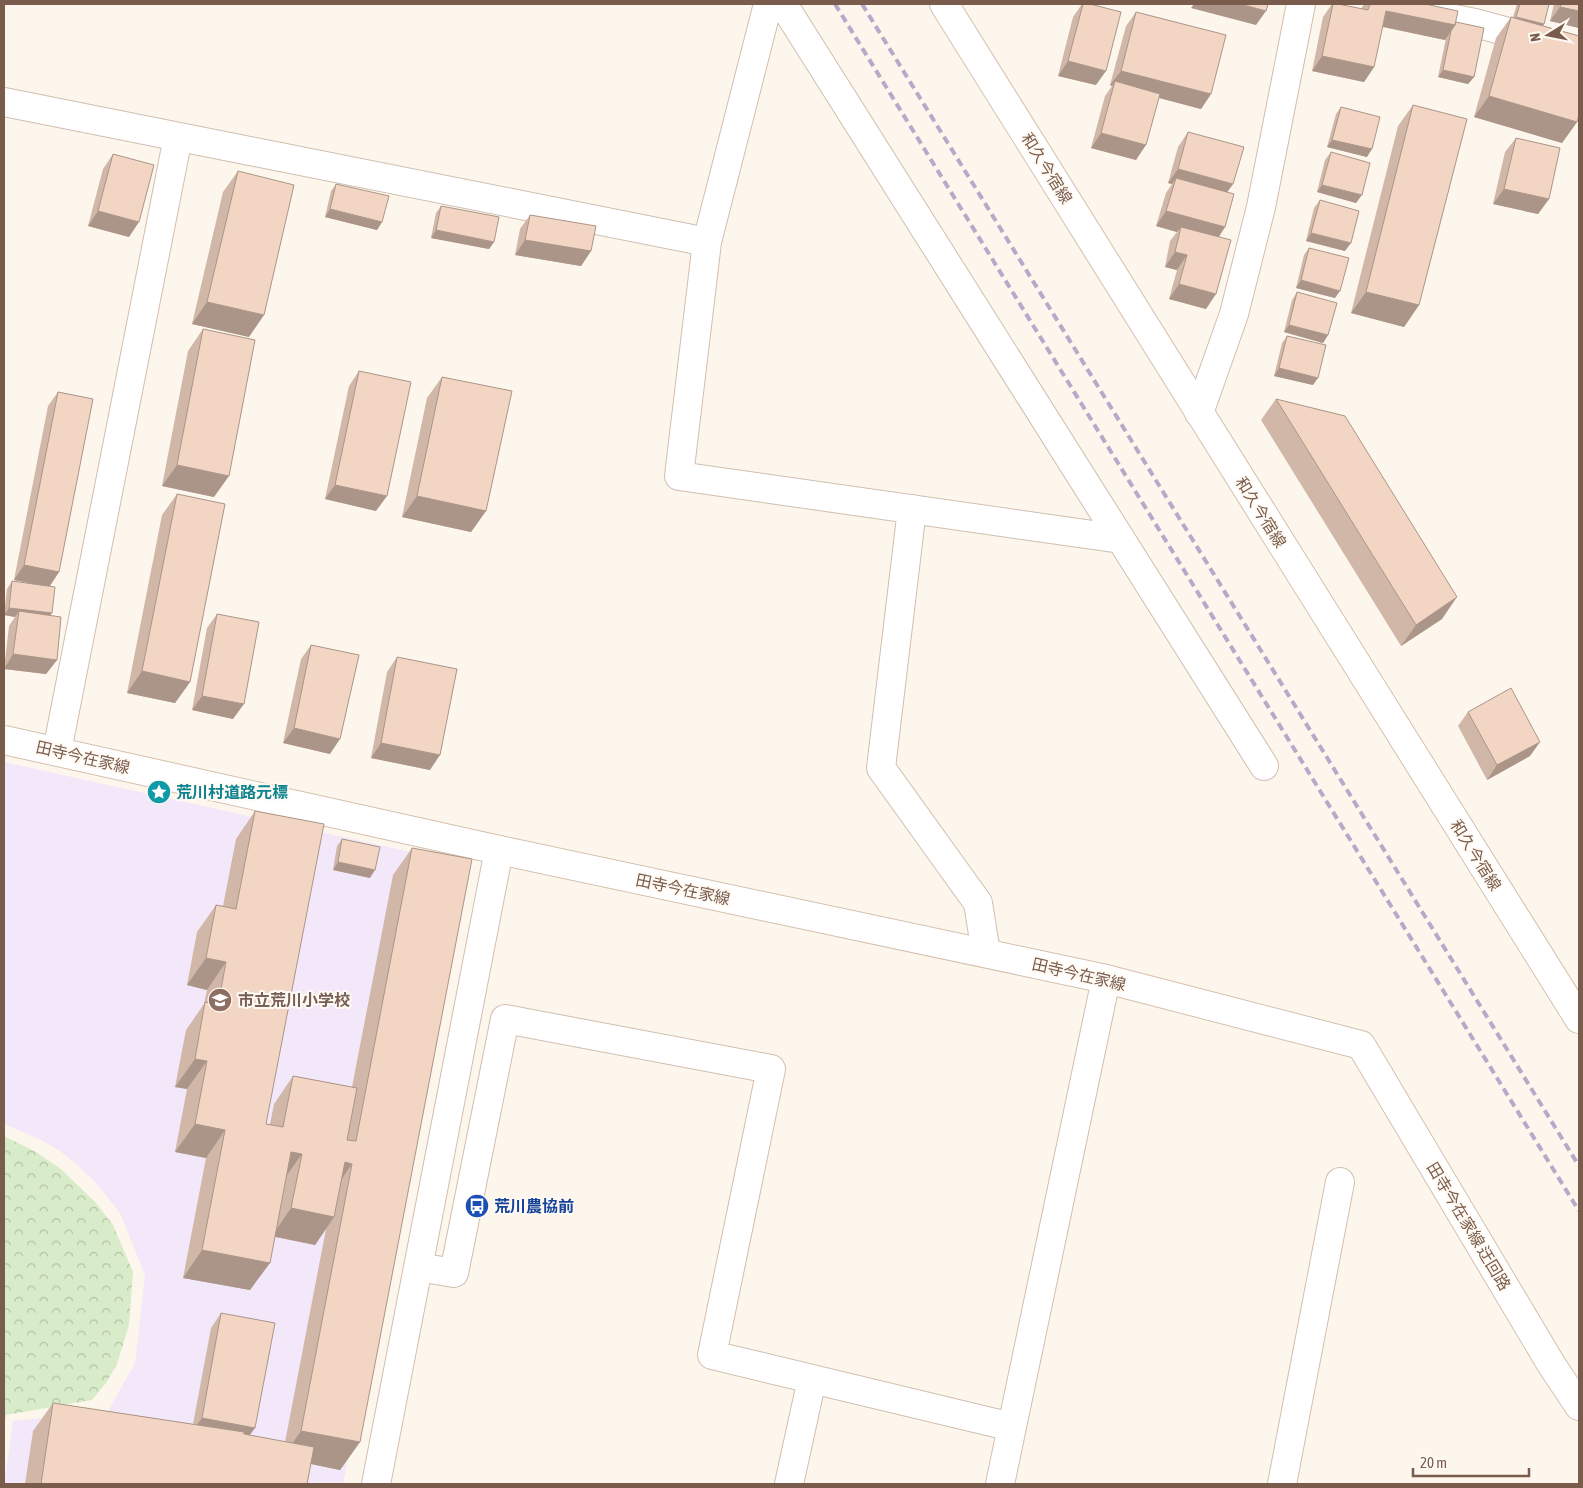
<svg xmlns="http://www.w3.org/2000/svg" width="1583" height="1488" viewBox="0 0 1583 1488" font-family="'Asap Condensed','Noto Sans JP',sans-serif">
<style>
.education{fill:#f3e8fa}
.forest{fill:url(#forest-crowns)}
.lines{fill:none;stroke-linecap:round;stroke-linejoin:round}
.street-casing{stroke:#d1beb0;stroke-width:30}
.secondary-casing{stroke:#d6c0b0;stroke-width:30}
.street{stroke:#fff;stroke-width:28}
.secondary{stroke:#fff;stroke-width:28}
.rail{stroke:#b9a8c9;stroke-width:4;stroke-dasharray:8 5;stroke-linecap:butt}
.wall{fill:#d1b7a8}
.shaded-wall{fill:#aa9588}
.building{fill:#f3d5c3;stroke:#aa9588}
.labels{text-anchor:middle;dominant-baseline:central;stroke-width:4;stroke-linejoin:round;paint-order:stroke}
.street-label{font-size:16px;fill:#7a5c4d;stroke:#fffaf3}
.culture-label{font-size:16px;font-weight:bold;fill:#0d838f;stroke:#fffaf3;text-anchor:start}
.education-label{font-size:16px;font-weight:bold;fill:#785e54;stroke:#fffaf3;text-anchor:start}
.transit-label{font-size:16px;font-weight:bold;fill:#164399;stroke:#fffaf3;text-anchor:start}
</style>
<defs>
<pattern id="forest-crowns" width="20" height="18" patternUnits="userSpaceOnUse" patternTransform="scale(1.25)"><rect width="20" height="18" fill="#d8ecc9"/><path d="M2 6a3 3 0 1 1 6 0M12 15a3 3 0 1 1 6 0" fill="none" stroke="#b4c2a5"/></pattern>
</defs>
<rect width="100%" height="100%" fill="#fdf6ec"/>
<!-- education -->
<path class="education" d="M 4,762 L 438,858 L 461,875 L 343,1484 L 4,1484 L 13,1421 L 108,1411 L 135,1363 L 145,1275 L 120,1213 L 96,1183 L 78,1166 L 60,1151 L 41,1140 L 4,1124 Z"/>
<!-- forest -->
<path class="forest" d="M 4,1136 L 36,1152 L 61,1169 L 95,1202 L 113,1225 L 133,1272 L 129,1325 L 117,1364 L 106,1383 L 92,1400 L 6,1415 L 4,1430 Z"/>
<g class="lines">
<!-- street casing -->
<g class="street-casing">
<path id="street" d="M 768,4 L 707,242 L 679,476 L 1121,539
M 783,4 L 1264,766
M 1379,4 L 1475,23 L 1579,51
M 4,102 L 707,242
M 1199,413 L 1234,314 L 1261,207 L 1301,4
M 912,509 L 881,768 L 978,903 L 986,953
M 57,751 L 178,137
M 418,1267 L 454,1273 L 505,1019 L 771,1069 L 712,1355 L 1012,1427
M 376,1484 L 499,850
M 789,1484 L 812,1379
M 1000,1484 L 1106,979
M 1282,1484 L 1340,1182"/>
</g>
<!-- secondary casing -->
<g class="secondary-casing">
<path id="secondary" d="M 944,4 L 1579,1019
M 4,740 L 499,850 L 1106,979 L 1361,1045 L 1551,1364 L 1579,1406"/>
</g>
<!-- street -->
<use href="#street" class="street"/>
<!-- secondary -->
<use href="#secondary" class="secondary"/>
<!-- rail -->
<path class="rail" d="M 835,4 L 1579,1211
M 862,4 L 1579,1166"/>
</g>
<!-- wall -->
<path class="wall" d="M 1082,4 L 1090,4 L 1096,85 L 1058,76 L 1073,17 Z
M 1332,4 L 1338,4 L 1361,9 L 1364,4 L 1425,4 L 1456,22 L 1474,77 L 1468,84 L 1438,77 L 1446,38 L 1445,40 L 1382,27 L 1374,67 L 1364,82 L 1312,71 L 1323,17 Z
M 1517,4 L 1549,4 L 1543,26 L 1577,122 L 1562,143 L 1474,117 L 1496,38 L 1511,17 L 1513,17 Z
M 1554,4 L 1579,4 L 1579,28 L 1550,21 Z
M 1136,12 L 1211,94 L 1201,109 L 1159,98 L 1136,160 L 1091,148 L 1105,96 L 1112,86 L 1110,85 L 1126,26 Z
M 1413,105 L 1419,305 L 1404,327 L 1351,313 L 1398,126 Z
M 1341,107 L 1367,157 L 1327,147 L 1336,114 Z
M 1188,132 L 1233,184 L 1227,192 L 1225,227 L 1219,237 L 1206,309 L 1169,299 L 1177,270 L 1165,267 L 1170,241 L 1177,232 L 1156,226 L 1166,193 L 1172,184 L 1168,183 L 1178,147 Z
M 1516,138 L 1549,199 L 1538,214 L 1493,204 L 1505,152 Z
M 1331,152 L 1356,203 L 1317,192 L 1325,160 Z
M 113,154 L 129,237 L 88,226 L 103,169 Z
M 238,171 L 249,337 L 192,324 L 223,192 Z
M 336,184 L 382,222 L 377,230 L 325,217 L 331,191 Z
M 1320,200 L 1345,251 L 1306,241 L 1314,208 Z
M 441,206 L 494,242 L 489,249 L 431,238 L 436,213 Z
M 530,215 L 591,251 L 581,266 L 515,255 L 520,229 Z
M 1309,248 L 1335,298 L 1296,288 L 1304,255 Z
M 1297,292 L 1328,335 L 1323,343 L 1284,332 L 1292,300 Z
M 203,329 L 214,497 L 162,486 L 188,351 Z
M 1287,336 L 1313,385 L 1274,376 L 1282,343 Z
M 359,371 L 376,511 L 325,499 L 349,386 Z
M 442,377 L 486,511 L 471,532 L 402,517 L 427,398 Z
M 58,392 L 59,572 L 50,586 L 50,615 L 57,660 L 46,674 L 4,669 L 9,626 L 15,617 L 4,615 L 7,589 L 12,581 L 39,585 L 14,580 L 48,406 Z
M 1276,399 L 1442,619 L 1401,646 L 1261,420 Z
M 177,494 L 190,682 L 175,703 L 127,693 L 162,515 Z
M 217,614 L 233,719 L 192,710 L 207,628 Z
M 311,645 L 330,754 L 283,743 L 301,659 Z
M 397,657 L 430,770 L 371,758 L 387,672 Z
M 1468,712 L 1530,756 L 1487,780 L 1458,726 Z
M 255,811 L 266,1124 L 270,1124 L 274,1104 L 293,1076 L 352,1087 L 393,875 L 412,848 L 360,1442 L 340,1470 L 311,1464 L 307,1484 L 25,1484 L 33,1431 L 53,1403 L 193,1424 L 211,1328 L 221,1313 L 250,1435 L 285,1442 L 326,1229 L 315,1245 L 275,1237 L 250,1290 L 183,1278 L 206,1158 L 175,1152 L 187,1089 L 175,1087 L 186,1030 L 204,1004 L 207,990 L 187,985 L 197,932 L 216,905 L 223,906 L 236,839 Z
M 342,839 L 370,878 L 333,870 L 337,846 Z"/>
<!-- shaded-wall -->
<path class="shaded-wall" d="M 1194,4 L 1240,4 L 1266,11 L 1256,25 L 1191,8 Z
M 1560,7 L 1579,11 L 1579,28 L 1550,21 Z
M 1386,11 L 1455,25 L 1445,40 L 1375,25 Z
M 1516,17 L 1544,24 L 1539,32 L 1511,24 Z
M 1322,56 L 1374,67 L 1364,82 L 1312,71 Z
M 1068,61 L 1106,71 L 1096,85 L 1058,76 Z
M 1443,70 L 1474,77 L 1468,84 L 1438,77 Z
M 1121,71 L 1211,94 L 1201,109 L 1114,86 L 1115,81 L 1112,86 L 1110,85 Z
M 1489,96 L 1577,122 L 1562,143 L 1474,117 Z
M 1101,133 L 1146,145 L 1136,160 L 1091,148 Z
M 1332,140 L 1372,149 L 1367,157 L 1327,147 Z
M 1178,169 L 1233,184 L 1223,198 L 1176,178 L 1172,184 L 1168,183 Z
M 1322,185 L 1362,195 L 1356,203 L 1317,192 Z
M 1504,189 L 1549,199 L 1538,214 L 1493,204 Z
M 330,209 L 382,222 L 377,230 L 325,217 Z
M 98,211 L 139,222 L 129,237 L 88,226 Z
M 1166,211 L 1225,227 L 1215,242 L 1181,227 L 1177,232 L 1156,226 Z
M 436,230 L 494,242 L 489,249 L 431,238 Z
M 1311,233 L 1351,243 L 1345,251 L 1306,241 Z
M 525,240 L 591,251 L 581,266 L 515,255 Z
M 1175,252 L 1187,255 L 1177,270 L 1165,267 Z
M 1301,280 L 1340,291 L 1335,298 L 1296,288 Z
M 1179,284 L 1216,294 L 1206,309 L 1169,299 Z
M 1366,292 L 1419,305 L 1404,327 L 1351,313 Z
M 207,302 L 264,315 L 249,337 L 192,324 Z
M 1289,325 L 1328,335 L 1323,343 L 1284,332 Z
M 1279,368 L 1318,378 L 1313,385 L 1274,376 Z
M 177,465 L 229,476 L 214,497 L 162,486 Z
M 335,485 L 387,496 L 376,511 L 325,499 Z
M 417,496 L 486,511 L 471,532 L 402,517 Z
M 24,565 L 59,572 L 49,587 L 14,580 Z
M 1457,597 L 1442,619 L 1401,646 L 1416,625 Z
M 9,608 L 52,613 L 47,620 L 19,611 L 15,617 L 4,615 Z
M 13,654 L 57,660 L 46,674 L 4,669 Z
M 142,671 L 190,682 L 175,703 L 127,693 Z
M 202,696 L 244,704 L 233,719 L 192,710 Z
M 294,728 L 340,739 L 330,754 L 283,743 Z
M 1540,742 L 1530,756 L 1487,780 L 1497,765 Z
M 381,743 L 440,755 L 430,770 L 371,758 Z
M 338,862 L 375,870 L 370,878 L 333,870 Z
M 206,958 L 226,962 L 207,990 L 187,985 Z
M 195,1059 L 207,1061 L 187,1089 L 175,1087 Z
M 195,1124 L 225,1130 L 206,1158 L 175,1152 Z
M 291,1152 L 302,1154 L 282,1182 Z
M 345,1162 L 352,1164 L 333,1192 Z
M 291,1208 L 334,1217 L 315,1245 L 272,1236 Z
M 202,1250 L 270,1263 L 250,1290 L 183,1278 Z
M 202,1418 L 255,1428 L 244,1443 L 191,1433 Z
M 301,1431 L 360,1442 L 340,1470 L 282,1458 Z"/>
<!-- building -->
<path class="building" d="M 1083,4 L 1090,4 L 1121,12 L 1106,71 L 1068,61 Z
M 1240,4 L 1268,4 L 1266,11 Z
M 1333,4 L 1338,4 L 1368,10 L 1370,4 L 1425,4 L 1458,11 L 1455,25 L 1386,11 L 1374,67 L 1322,56 Z
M 1520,4 L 1549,4 L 1544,24 L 1516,17 Z
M 1561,4 L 1579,4 L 1579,11 L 1560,7 Z
M 1136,12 L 1226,35 L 1211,94 L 1121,71 Z
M 1511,17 L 1579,36 L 1579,115 L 1577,122 L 1489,96 Z
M 1456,22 L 1484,28 L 1474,77 L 1443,70 L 1451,31 L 1455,25 Z
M 1115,81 L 1160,94 L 1146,145 L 1101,133 Z
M 1413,105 L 1467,119 L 1419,305 L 1366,292 Z
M 1341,107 L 1380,117 L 1372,149 L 1332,140 Z
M 1188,132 L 1244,147 L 1233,184 L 1178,169 Z
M 1516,138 L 1560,148 L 1549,199 L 1504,189 Z
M 1331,152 L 1370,163 L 1362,195 L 1322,185 Z
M 113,154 L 154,165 L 139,222 L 98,211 Z
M 238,171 L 294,185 L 264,315 L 207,302 Z
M 1176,178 L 1234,194 L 1225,227 L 1166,211 Z
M 336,184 L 389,196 L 382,222 L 330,209 Z
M 1320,200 L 1359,211 L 1351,243 L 1311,233 Z
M 441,206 L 499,217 L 494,242 L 436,230 Z
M 530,215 L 596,226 L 591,251 L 525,240 Z
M 1181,227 L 1231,240 L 1216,294 L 1179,284 L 1187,255 L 1175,252 Z
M 1309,248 L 1349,258 L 1340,291 L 1301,280 Z
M 1297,292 L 1337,303 L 1328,335 L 1289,325 Z
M 203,329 L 255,340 L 229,476 L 177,465 Z
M 1287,336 L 1326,345 L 1318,378 L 1279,368 Z
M 359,371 L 411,382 L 387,496 L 335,485 Z
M 442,377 L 512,391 L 486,511 L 417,496 Z
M 58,392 L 93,399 L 59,572 L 24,565 Z
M 1276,399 L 1345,416 L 1457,597 L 1416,625 Z
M 177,494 L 225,504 L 190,682 L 142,671 Z
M 12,581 L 55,587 L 52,613 L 9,608 Z
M 19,611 L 61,617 L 57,660 L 13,654 Z
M 217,614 L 259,622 L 244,704 L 202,696 Z
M 311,645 L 359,655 L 340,739 L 294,728 Z
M 397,657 L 457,669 L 440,755 L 381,743 Z
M 1511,688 L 1540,742 L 1497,765 L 1468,712 Z
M 255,811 L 324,824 L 266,1124 L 283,1127 L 293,1076 L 357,1088 L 347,1140 L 356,1141 L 412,848 L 472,859 L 360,1442 L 301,1431 L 352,1164 L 345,1162 L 334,1217 L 291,1208 L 302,1154 L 291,1152 L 270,1263 L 202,1250 L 225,1130 L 195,1124 L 207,1061 L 195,1059 L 205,1002 L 218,1005 L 226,962 L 206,958 L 216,905 L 236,909 Z
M 342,839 L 380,847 L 375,870 L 338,862 Z
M 221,1313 L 275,1323 L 255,1428 L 202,1418 Z
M 53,1403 L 244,1432 L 244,1434 L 314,1447 L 307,1484 L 41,1484 Z"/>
<!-- icons -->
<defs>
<g id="sight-disc" transform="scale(1.25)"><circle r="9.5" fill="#0f9aa8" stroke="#fffaf3"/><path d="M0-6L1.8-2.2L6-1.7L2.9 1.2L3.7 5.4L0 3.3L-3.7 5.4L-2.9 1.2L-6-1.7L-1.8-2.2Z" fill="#fff"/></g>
<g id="school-disc" transform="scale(1.25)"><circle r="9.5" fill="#8d6e63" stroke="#fffaf3"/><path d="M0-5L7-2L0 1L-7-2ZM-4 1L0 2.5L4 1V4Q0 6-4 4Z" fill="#fff"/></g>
<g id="bus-disc" transform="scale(1.25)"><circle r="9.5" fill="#1a4fb4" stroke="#fffaf3"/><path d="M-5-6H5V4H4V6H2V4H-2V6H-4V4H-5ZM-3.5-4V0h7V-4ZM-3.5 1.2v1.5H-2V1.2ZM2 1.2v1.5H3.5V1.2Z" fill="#fff"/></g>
</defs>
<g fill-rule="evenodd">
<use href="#sight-disc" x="159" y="792"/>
<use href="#school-disc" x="220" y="1000"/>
<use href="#bus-disc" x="477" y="1206"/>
</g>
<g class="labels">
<!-- street labels -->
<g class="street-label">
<text transform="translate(1047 168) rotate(58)">和久今宿線</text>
<text transform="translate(1261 512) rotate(58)">和久今宿線</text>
<text transform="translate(83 757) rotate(13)">田寺今在家線</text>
<text transform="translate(1476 855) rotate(58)">和久今宿線</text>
<text transform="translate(683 889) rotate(12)">田寺今在家線</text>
<text transform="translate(1079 974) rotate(13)">田寺今在家線</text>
<text transform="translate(1469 1226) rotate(59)">田寺今在家線 迂回路</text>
</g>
<!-- culture labels -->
<g class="culture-label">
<text x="176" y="792">荒川村道路元標</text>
</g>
<!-- education labels -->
<g class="education-label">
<text x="238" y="1000">市立荒川小学校</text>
</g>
<!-- transit labels -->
<g class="transit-label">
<text x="494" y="1206">荒川農協前</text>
</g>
</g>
<!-- border -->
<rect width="1583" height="1488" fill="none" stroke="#7a5c4d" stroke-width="10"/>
<!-- north arrow -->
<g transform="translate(1548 35) rotate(260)" stroke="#fffaf3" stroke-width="4" paint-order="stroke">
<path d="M0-4L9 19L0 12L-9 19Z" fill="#7a5c4d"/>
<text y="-8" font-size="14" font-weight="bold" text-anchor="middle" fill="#7a5c4d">N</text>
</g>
<!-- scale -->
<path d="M1413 1468v8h116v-8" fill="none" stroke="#7a5c4d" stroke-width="2.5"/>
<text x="1420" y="1468" font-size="15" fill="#7a5c4d" stroke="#fffaf3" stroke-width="4" paint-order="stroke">20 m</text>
</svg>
